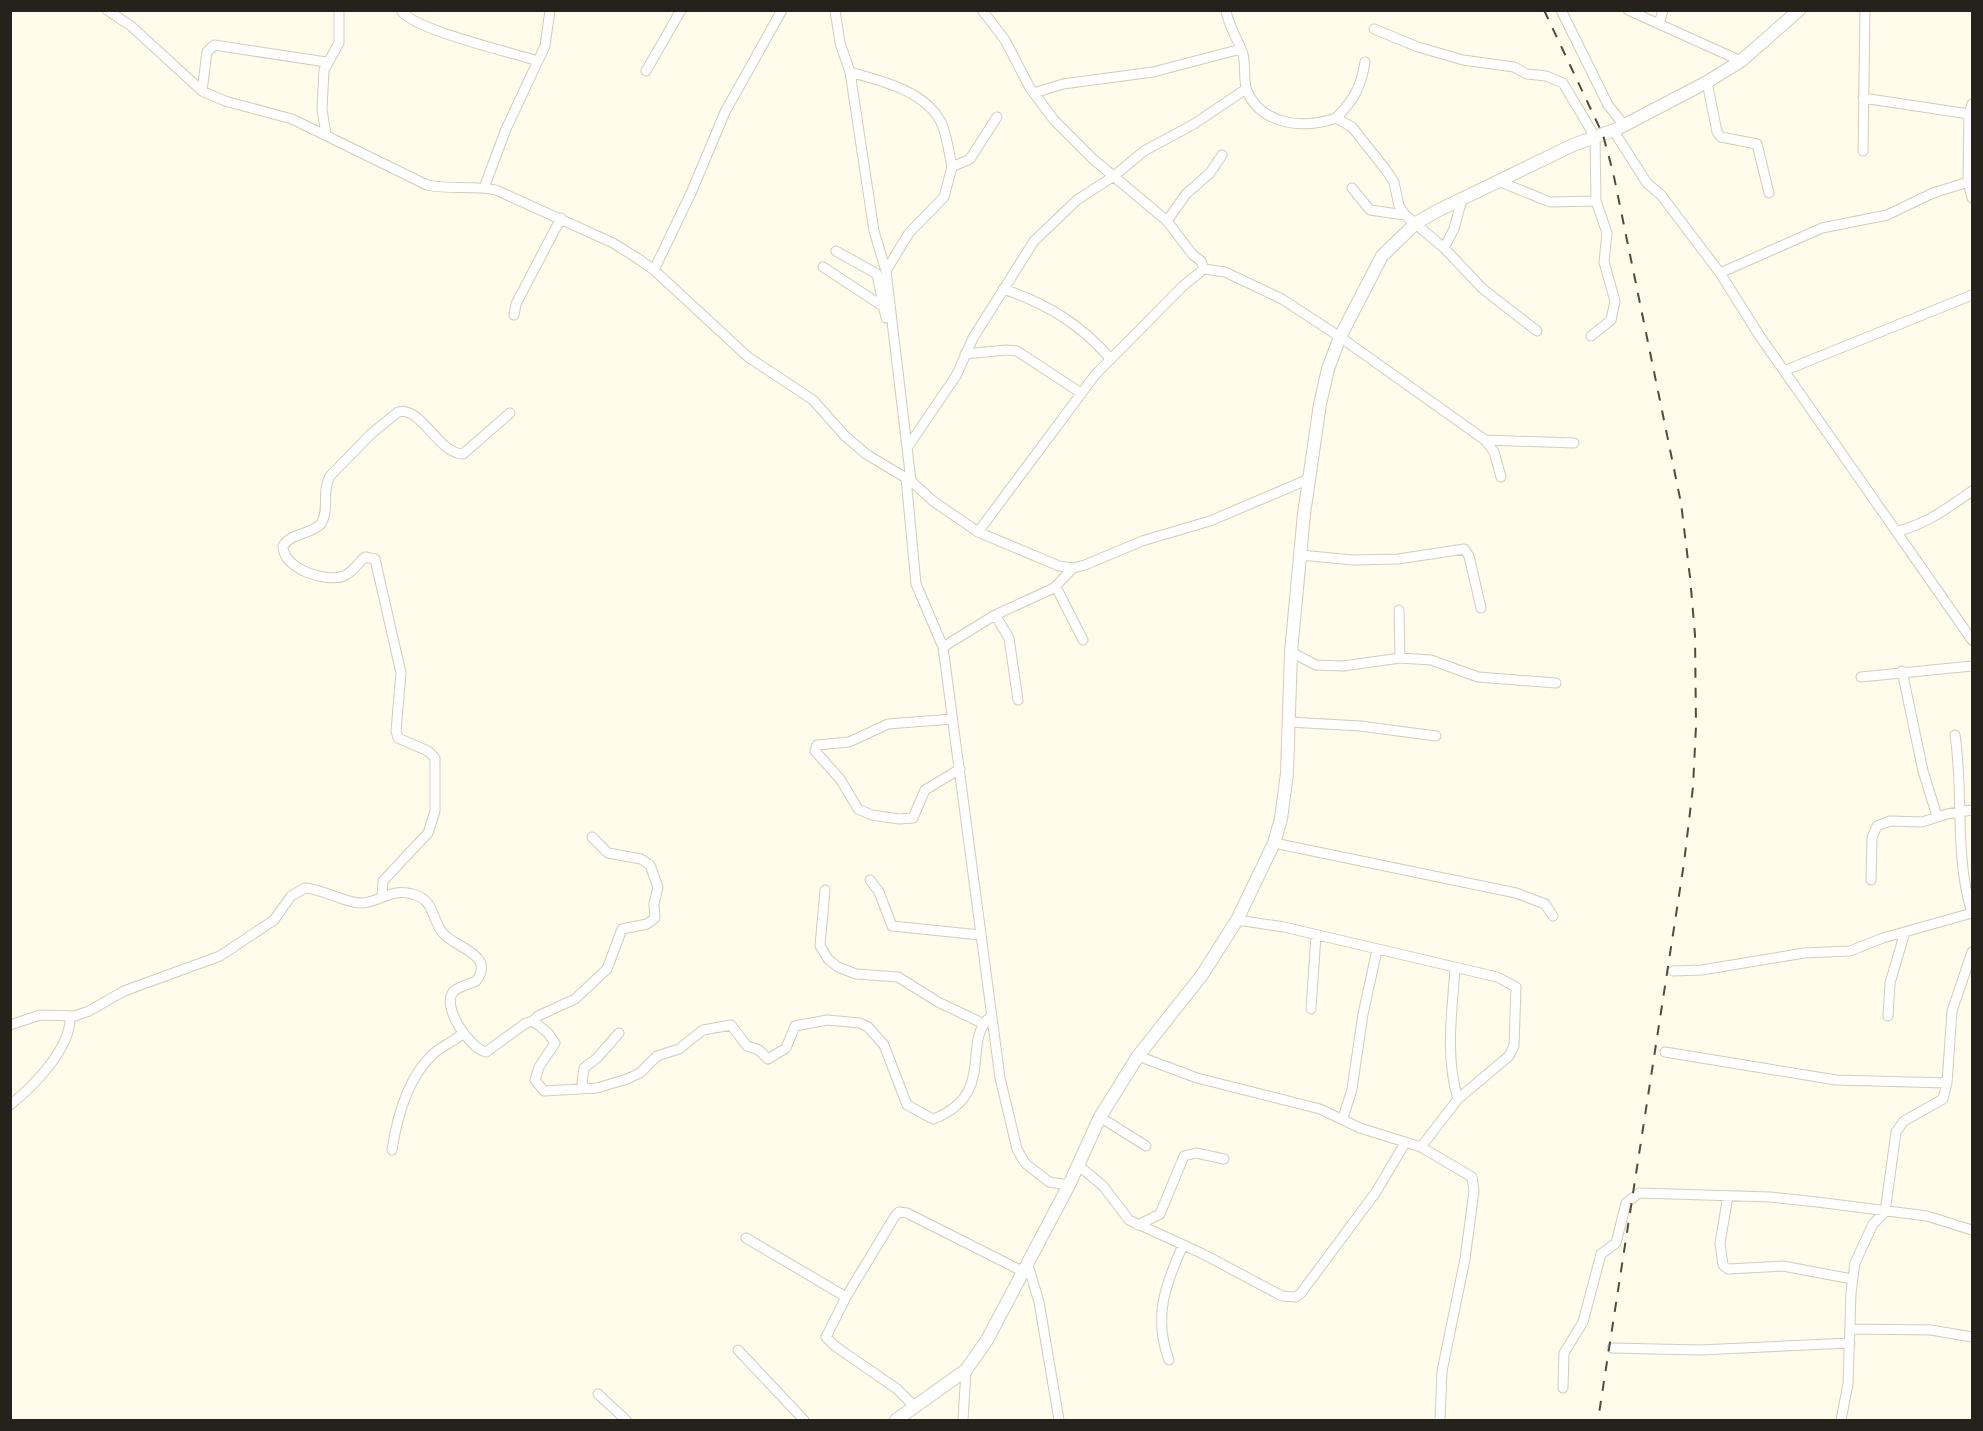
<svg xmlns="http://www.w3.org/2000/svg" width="1983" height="1431" viewBox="0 0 1983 1431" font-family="Commissioner,sans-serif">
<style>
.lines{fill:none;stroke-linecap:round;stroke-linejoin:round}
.minor-casing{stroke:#d1cdba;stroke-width:11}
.major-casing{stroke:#d1cdba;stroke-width:14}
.minor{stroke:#fff;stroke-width:9}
.major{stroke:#fff;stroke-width:12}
.rail{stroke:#4e4b43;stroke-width:2;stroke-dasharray:10 10;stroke-linecap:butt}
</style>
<rect width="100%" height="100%" fill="#fffcec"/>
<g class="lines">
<!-- minor casing -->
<g class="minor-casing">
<path id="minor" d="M 107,10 L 131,26 L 202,91 L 225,101 L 292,119 L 427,185 C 450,190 473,185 496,190 L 613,243 L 637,258 L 654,270 L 748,357 L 813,400 L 845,436 L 866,454 L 911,481 L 933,501 L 978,532 L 1059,566 L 1073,568 L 1085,565 L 1142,541 L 1210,521 L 1309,479
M 401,10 C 410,29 514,53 538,61
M 835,10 L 840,43 L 850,72 L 874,231 L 886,271 L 911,481
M 982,10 L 1005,40 L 1030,88 L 1054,120 L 1093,159 L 1167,221 L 1193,255 L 1201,261 L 1204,269
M 1226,10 C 1228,26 1238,39 1243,54 C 1246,66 1243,81 1247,91 C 1262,126 1305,129 1336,118 L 1352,127 L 1386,170 L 1394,182 L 1399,206 L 1405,215 L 1444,248 L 1483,289 L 1537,331
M 1561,10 L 1608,105 L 1624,125
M 1628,10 L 1741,61
M 1659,24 L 1663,10
M 1374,29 L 1418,47 L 1463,60 L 1514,67 L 1527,74 L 1546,76 L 1563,83 L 1595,137 L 1596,201 L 1607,233 L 1604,262 L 1615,301 L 1611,320 L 1591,336
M 646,71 L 681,10
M 850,72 C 881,81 924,90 941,122 C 947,135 949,153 952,167
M 1707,82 L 1717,132 L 1721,137 L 1757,144 L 1769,193
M 202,91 L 207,52 L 214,45 L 326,62
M 1034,93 L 1063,84 L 1153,72 L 1241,49
M 1863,98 L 1969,114
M 1972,104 L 1969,114 L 1968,182 L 1972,198
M 1336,118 C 1354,100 1361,87 1365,62
M 1613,130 L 1647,183 L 1661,195 L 1720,273 L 1759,335 L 1972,640
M 326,135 L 322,109 L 324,70 L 339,43 L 339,10
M 1863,151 L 1865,10
M 1498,181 L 1550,202 L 1596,201
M 484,188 L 506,129 L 545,46 L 550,10
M 1352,188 L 1370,210 L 1405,215
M 1167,221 L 1186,194 L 1210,173 L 1222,155
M 1444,248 L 1454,229 L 1462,199
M 836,251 L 877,274 L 886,318
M 823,267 L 884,307
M 654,270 L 691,193 L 725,112 L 782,10
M 886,271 L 909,233 L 944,197 L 952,167 L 970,159 L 997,117
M 1720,273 L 1822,228 L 1887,215 L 1933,193 L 1968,182
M 1003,289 C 1046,303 1080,324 1110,358
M 514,315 L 516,304 L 561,218
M 965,354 L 1006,350 L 1017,351 L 1081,393
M 1786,370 L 1972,295
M 1485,440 L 1494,452 L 1501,477
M 909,445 L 956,376 L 973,338 L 1034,241 L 1077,200 L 1114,176 L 1144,151 L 1194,124 L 1246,89
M 906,478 L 916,584 L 943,647 L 1000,1078 L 1017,1149 L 1025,1163 L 1049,1182 L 1069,1185
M 1898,531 C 1927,524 1949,507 1972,491
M 978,532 L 1095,375 L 1183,286 L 1204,269 L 1225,272 L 1282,299 L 1340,337 L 1485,440 L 1574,443
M 1300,555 L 1353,560 L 1398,559 L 1464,549 L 1469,556 L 1481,608
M 1056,587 L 1083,640
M 1399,610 L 1400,658
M 995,615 L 1009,638 L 1018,700
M 943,647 L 995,615 L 1054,588 L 1073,568
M 1291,652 L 1316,665 L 1343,666 L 1400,658 L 1431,660 L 1478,677 L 1556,683
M 1902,671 L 1923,771 L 1937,816
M 1861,677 L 1972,666
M 952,719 L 888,724 L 849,742 L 817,745 L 815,751 L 840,779 L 858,809 L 872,815 L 899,819 L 913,818 L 925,790 L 960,769
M 1289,722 L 1360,726 L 1436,736
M 1955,735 C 1964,794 1954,856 1972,913
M 1274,843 L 1516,893 L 1545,904 L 1553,916
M 870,880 L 879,892 L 892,926 L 980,935
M 1871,880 L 1872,838 L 1877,826 L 1890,821 L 1922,822 L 1947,814 L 1972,810
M 825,890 L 820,946 L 828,959 L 838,967 L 856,974 L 898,977 L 938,1002 L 982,1023
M 382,896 L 383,881 L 428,833 L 435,811 L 435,758 L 428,751 L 398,738 L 396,731 L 401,673 L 375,559 L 365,557 C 358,563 353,572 344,576 C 326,583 283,569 283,546 C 292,532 310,535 321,524 C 330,509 321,492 330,476 L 371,434 L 398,412 C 422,406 437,453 463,454 L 510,413
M 1237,920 L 1284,927 L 1497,977 L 1516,987 L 1514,1046 L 1509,1056 L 1458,1099 L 1421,1147
M 1455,969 C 1452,1012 1445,1057 1458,1099
M 1673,971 L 1702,970 L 1804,953 L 1850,951 L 1883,938 L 1972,913
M 1311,1009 L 1316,935
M 1888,1016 L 1890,983 L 1905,932
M 533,1021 L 538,1016 L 575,999 L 607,969 L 622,929 L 647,924 L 655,918 L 654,904 L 658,887 L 650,865 L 641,859 L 608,853 L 592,837
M 10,1025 L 40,1015 L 75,1016 L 89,1011 L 124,991 L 220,956 L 274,920 L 291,896 L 305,888 C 323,889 347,904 363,903 C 381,901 393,888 412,894 C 434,899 431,917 442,932 C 452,947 497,954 476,981 C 470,984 460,986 454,991 C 440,1005 469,1048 486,1052 L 526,1023 L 533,1021 L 548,1033 L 555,1043 L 539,1067 L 535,1080 L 544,1091 L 597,1088 L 627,1079 L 640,1073 L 657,1056 L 679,1049 L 703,1030 L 731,1025 L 747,1046 L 759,1050 L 768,1059 L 786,1048 L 795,1026 L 827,1020 L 860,1023 L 868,1027 L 884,1045 L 907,1105 L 933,1119 C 997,1095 961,1042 990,1017
M 1665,1052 L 1836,1080 L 1947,1083
M 1138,1056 L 1197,1078 L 1320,1109 L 1360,1128 L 1421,1147 L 1472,1177 L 1474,1191 L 1465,1259 L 1442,1371 L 1440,1420
M 585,1088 L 582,1083 L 584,1068 L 597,1058 L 619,1033
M 10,1105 C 34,1086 71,1048 70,1017
M 1100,1117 L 1146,1146
M 1343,1118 L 1352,1089 L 1363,1014 L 1377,950
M 392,1150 C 397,1117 407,1079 432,1055 C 441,1046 454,1042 463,1033
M 1078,1165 L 1103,1186 L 1129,1220 L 1203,1254 L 1282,1296 L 1296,1297 L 1301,1293 L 1376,1192 L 1405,1143
M 1728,1196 L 1720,1243 L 1723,1265 L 1728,1269 L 1783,1266 L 1852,1279
M 1138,1225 L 1160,1214 L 1184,1156 L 1196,1153 L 1224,1159
M 746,1238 L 846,1297
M 1028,1265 L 1039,1302 L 1059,1420
M 1850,1329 L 1931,1330 L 1972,1337
M 1612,1348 L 1700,1350 L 1850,1343
M 738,1350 L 804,1420
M 1169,1360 C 1153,1318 1165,1285 1183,1245
M 1563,1388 L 1564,1353 L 1583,1322 L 1601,1254 L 1616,1243 L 1626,1203 L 1639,1193 L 1770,1197 L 1817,1202 L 1927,1216 L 1972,1230
M 598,1394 L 626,1420
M 914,1406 L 897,1389 L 835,1346 L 826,1337 L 846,1297 L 895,1216 L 899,1212 L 907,1213 L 1024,1272
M 963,1420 L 966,1370
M 1841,1420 L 1848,1384 L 1851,1293 L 1855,1263 L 1873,1224 L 1885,1212 L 1896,1132 L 1904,1121 L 1943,1099 L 1947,1083 L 1952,1011 L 1972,952"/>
</g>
<!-- major casing -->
<g class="major-casing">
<path id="major" d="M 896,1420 L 966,1370 L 987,1340 L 1069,1185 L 1100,1117 L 1138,1056 L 1202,975 L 1237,920 L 1274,843 L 1281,819 L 1287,773 L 1291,652 L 1304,514 L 1320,404 L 1328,369 L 1340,337 L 1382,256 L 1416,223 L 1437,211 L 1573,145 L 1617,129 L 1707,82 L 1741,61 L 1799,10"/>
</g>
<!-- minor -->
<use href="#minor" class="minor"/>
<!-- major -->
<use href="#major" class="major"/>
<!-- rail -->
<path class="rail" d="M 1544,10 L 1603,135 L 1613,172 L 1681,503 L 1690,577 L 1695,635 L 1696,726 L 1693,787 L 1684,863 L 1598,1420"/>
</g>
<!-- border -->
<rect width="1983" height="1431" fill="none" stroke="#24221b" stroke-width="24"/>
</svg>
